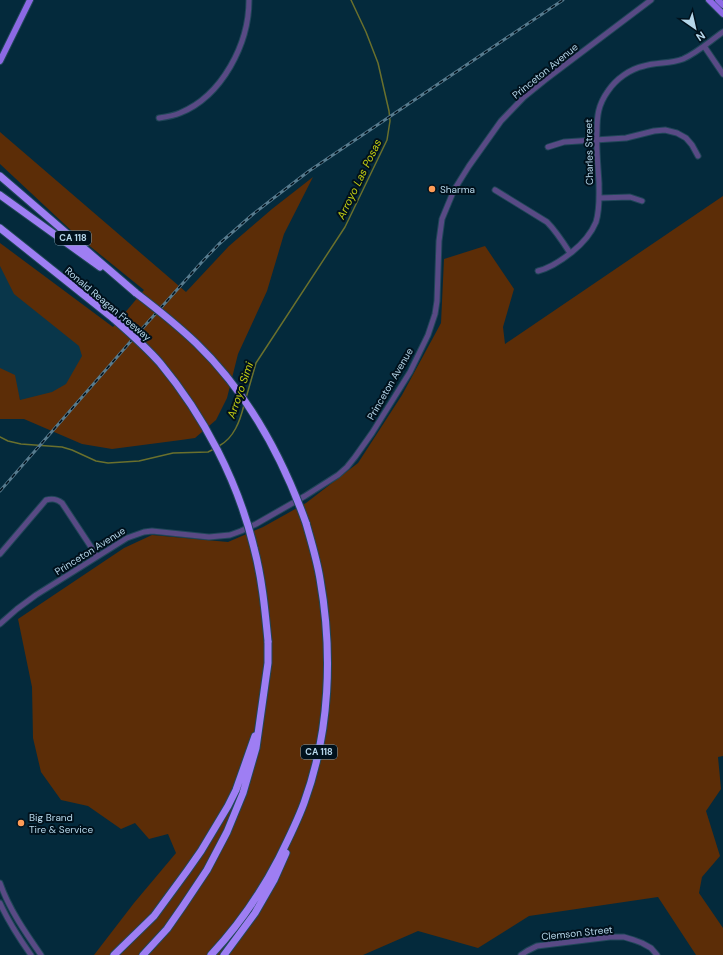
<svg xmlns="http://www.w3.org/2000/svg" width="723" height="955" viewBox="0 0 723 955" font-family="'DM Sans',sans-serif">
<style>
.built{fill:#09364a}
.green{fill:#5c2d07}
.lines{fill:none;stroke-linecap:round;stroke-linejoin:round}
.stream{stroke:#6a702d;stroke-width:1.5}
.minor-casing{stroke:#204658;stroke-width:7}
.major-casing{stroke:#204658;stroke-width:8}
.highway-casing{stroke:#204658;stroke-width:9}
.minor{stroke:#594a85;stroke-width:5}
.major{stroke:#8c69e4;stroke-width:6}
.highway{stroke:#9e7ef3;stroke-width:7}
.rail-casing{stroke:#577b8e;stroke-width:3}
.rail{stroke:#00111c;stroke-width:1.5;stroke-dasharray:4.5;stroke-linecap:butt}
.highway-bridge-casing{stroke:#204658;stroke-width:9;stroke-linecap:butt}
.highway-bridge{stroke:#9e7ef3;stroke-width:7}
.poi-dot{fill:#fe9c57;stroke:#00111c;stroke-width:1.5}
.labels{text-anchor:middle;dominant-baseline:central;stroke-width:4;stroke-linejoin:round;paint-order:stroke}
.shield{fill:#00111c;stroke:#7f9cac;stroke-width:1}
.shield-label{font-size:9px;font-weight:bold;fill:#b6d7ea}
.street-label{font-size:10px;fill:#b6d7ea;stroke:#00111c}
.poi-label{font-size:10px;fill:#b6d7ea;stroke:#00111c;text-anchor:start}
.water-label{font-size:11px;font-style:italic;fill:#c4cf12;stroke:#00111c}
</style>
<rect width="100%" height="100%" fill="#042a3c"/>
<!-- built -->
<path class="built" d="M 0,262 L 95,355 L 68,388 L 21,402 L 13,378 L 0,372 Z"/>
<!-- green -->
<path class="green" d="M 0,132 L 186,292 L 229,246 L 272,209 L 313,177 L 284,234 L 267,291 L 238,354 L 227,398 L 216,420 L 195,438 L 181,440 L 112,449 L 82,444 L 24,419 L 0,419 L 0,368 L 15,375 L 20,400 L 52,392 L 66,384 L 82,356 L 79,346 L 14,294 L 0,266 L 0,243 L 113,327 L 144,290 L 76,235 L 0,164 Z
M 723,196 L 723,756 L 718,757 L 721,789 L 706,811 L 720,856 L 702,877 L 699,893 L 723,928 L 723,955 L 696,955 L 658,897 L 529,916 L 478,948 L 418,931 L 363,955 L 94,955 L 134,903 L 176,853 L 168,834 L 149,839 L 135,823 L 121,829 L 88,806 L 61,800 L 41,772 L 33,738 L 32,687 L 18,619 L 124,548 L 152,535 L 228,542 L 263,527 L 306,503 L 358,463 L 402,395 L 441,323 L 444,259 L 485,246 L 514,289 L 503,327 L 505,344 Z"/>
<g class="lines">
<!-- stream -->
<path class="stream" d="M 246,398 L 256,363 L 345,227 L 387,140 L 390,121 L 389,111 L 378,63 L 366,32 L 351,0
M 0,437 L 8,441 L 21,444 L 62,447 L 72,450 L 96,461 L 108,463 L 139,461 L 173,453 L 208,452 L 214,449
M 219,446 C 234,438 240,421 244,405"/>
<!-- minor casing -->
<g class="minor-casing">
<path id="minor" d="M 704,46 L 723,74
M 159,118 C 166,117 173,116 180,113 C 222,96 249,44 249,0
M 548,147 L 564,142 L 626,138 L 654,131 L 665,130 L 677,133 L 686,138 L 692,145 L 698,156
M 495,190 L 547,222 C 556,231 563,242 570,253
M 599,198 L 630,197 L 642,201
M 538,271 C 550,268 562,260 572,252 C 582,244 591,234 596,222 C 600,209 599,196 599,183 C 598,166 596,148 597,131 C 597,116 598,105 608,91 C 616,79 630,69 644,66 C 657,62 670,64 683,59 C 697,53 710,41 723,32
M 0,554 L 46,500 C 53,498 57,499 62,503 L 97,556
M 0,624 L 17,609 L 36,595 L 127,538 L 144,532 L 152,531 L 209,537 L 230,535 L 241,531 L 256,524 L 305,496 L 338,475 L 347,467 L 355,457 L 372,433 L 410,372 L 428,335 L 435,314 L 437,301 L 439,241 L 442,219 L 454,190 L 469,166 L 501,121 L 524,97 L 545,80 L 651,0
M 0,883 C 9,909 25,932 41,955
M 0,903 C 8,921 19,938 31,955
M 521,955 L 527,951 L 537,946 L 610,937 L 624,937 L 634,940 L 642,943 L 651,948 L 657,955"/>
</g>
<!-- major casing -->
<g class="major-casing">
<path id="major" d="M 709,0 L 723,14
M 718,0 L 723,5
M 0,61 L 30,0"/>
</g>
<!-- highway casing -->
<g class="highway-casing">
<path id="highway" d="M 0,176 L 136,293
M 0,195 L 100,267
M 0,228 L 114,319
M 114,955 L 154,916 L 187,871 L 201,851 L 228,806 L 236,790 L 255,736
M 143,955 L 167,929 L 183,906 L 207,870 L 227,832 L 243,793 L 256,748 L 268,663 L 268,641
M 211,955 C 238,926 261,893 279,858 C 288,840 297,822 304,803 C 330,732 333,653 320,579 C 317,560 311,541 306,523
M 224,955 L 255,913 L 274,880 L 286,853"/>
</g>
<!-- minor -->
<use href="#minor" class="minor"/>
<!-- major -->
<use href="#major" class="major"/>
<!-- highway -->
<use href="#highway" class="highway"/>
<!-- rail casing -->
<g class="rail-casing">
<path id="rail" d="M 0,491 L 131,341 L 201,263 L 219,244 L 252,215 L 275,197 L 309,171 L 563,0"/>
</g>
<!-- rail -->
<use href="#rail" class="rail"/>
<!-- highway-bridge casing -->
<g class="highway-bridge-casing">
<path id="highway-bridge" d="M 136,293 C 157,309 177,325 196,343 C 248,393 282,456 306,523
M 114,319 C 130,333 146,347 160,363 C 204,416 238,481 254,548 C 262,578 265,610 268,641"/>
</g>
<!-- highway-bridge -->
<use href="#highway-bridge" class="highway-bridge"/>
</g>
<!-- markers -->
<g class="poi-dot">
<circle cx="432" cy="189" r="4"/>
<circle cx="21" cy="823" r="4"/>
</g>
<g class="labels">
<!-- shield labels -->
<g class="shield">
<rect x="55" y="231" width="36" height="14" rx="3"/>
<rect x="301" y="745" width="36" height="14" rx="3"/>
</g>
<g class="shield-label">
<text x="73" y="238">CA 118</text>
<text x="319" y="752">CA 118</text>
</g>
<!-- street labels -->
<g class="street-label">
<text transform="translate(545 71) rotate(-39)">Princeton Avenue</text>
<text transform="translate(589 152) rotate(-91)">Charles Street</text>
<text transform="translate(108 304) rotate(40)">Ronald Reagan Freeway</text>
<text transform="translate(390 384) rotate(-60)">Princeton Avenue</text>
<text transform="translate(90 551) rotate(-32)">Princeton Avenue</text>
<text transform="translate(577 933) rotate(-6)">Clemson Street</text>
</g>
<!-- poi labels -->
<g class="poi-label">
<text x="440" y="189">Sharma</text>
<text x="29" y="817">Big Brand<tspan x="29" dy="12">Tire &amp; Service</tspan></text>
</g>
<!-- water labels -->
<g class="water-label">
<text transform="translate(359 179) rotate(-64)">Arroyo Las Posas</text>
<text transform="translate(240 390) rotate(-71)">Arroyo Simi</text>
</g>
</g>
<!-- north arrow -->
<g transform="translate(695 28) rotate(146)" stroke="#00111c" stroke-width="3" paint-order="stroke">
<path d="M0-3L7 15L0 10L-7 15Z" fill="#b6d7ea"/>
<text y="-6" font-size="11" font-weight="bold" text-anchor="middle" fill="#b6d7ea">N</text>
</g>
</svg>
